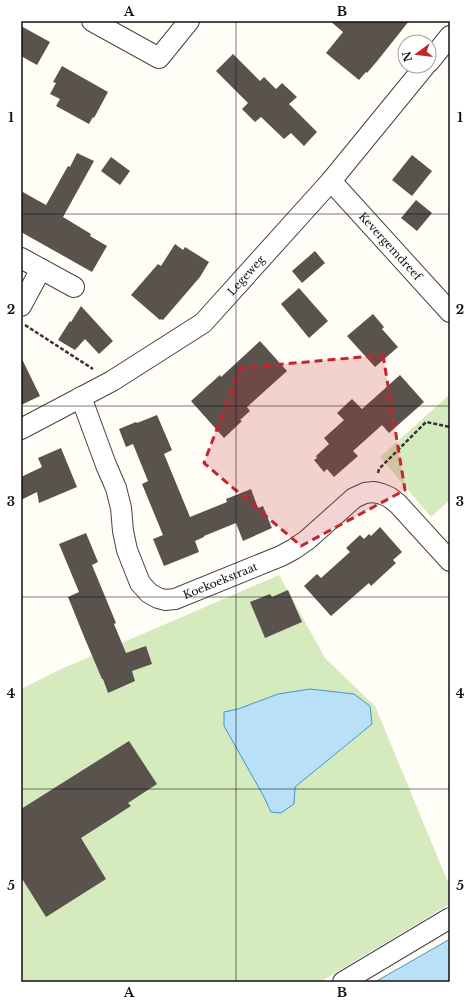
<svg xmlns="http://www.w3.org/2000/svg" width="471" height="1003" viewBox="0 0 471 1003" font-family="'Libre Baskerville',serif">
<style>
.green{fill:#d5ebbd}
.water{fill:#b9e0f7;stroke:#3f96cf}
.building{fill:#5a524d}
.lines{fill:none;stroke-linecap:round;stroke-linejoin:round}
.minor-casing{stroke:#444;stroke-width:22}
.path{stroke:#333;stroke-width:2.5;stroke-dasharray:4 2;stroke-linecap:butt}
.minor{stroke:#fff;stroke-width:20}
.marked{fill:#c4262e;fill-opacity:0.2;stroke:#c4262e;stroke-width:3;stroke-dasharray:8 5;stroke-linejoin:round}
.grid{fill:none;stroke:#111;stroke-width:1;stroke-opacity:0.55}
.labels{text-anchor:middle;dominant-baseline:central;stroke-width:4;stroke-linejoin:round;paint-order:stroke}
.street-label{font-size:11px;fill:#111;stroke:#fff}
.neatline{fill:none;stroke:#111;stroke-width:1.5}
.grid-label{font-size:13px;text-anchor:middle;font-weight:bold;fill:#111}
</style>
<rect width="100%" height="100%" fill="#fffdf5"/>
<!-- green -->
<path class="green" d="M 450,394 L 450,500 L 431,517 L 380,457 Z
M 279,575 L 325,658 L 375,706 L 450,887 L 450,904 L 320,982 L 21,982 L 21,689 L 59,670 Z"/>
<!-- water -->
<path class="water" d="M 310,689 L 354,694 L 370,706 L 372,724 L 295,787 L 294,804 L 281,813 L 271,812 L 263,795 L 224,726 L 224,712 L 238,709 L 278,694 Z
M 450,939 L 450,982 L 375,982 Z"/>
<!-- building -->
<path class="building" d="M 330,21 L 409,21 L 378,60 L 367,73 L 366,72 L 359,80 L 326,53 L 343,32 Z
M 21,26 L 50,42 L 37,65 L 21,56 Z
M 233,54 L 260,81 L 264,77 L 276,89 L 282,83 L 297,97 L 289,104 L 317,132 L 304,146 L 291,133 L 284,139 L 261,117 L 255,122 L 242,109 L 248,103 L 216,71 Z
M 62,66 L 108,92 L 94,118 L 93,117 L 89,124 L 56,106 L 60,99 L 50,94 L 56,83 L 53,82 Z
M 77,153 L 94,161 L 63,217 L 91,234 L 90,236 L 107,246 L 92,272 L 21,232 L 21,191 L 46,205 L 68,166 L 70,167 Z
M 412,155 L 432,171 L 412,196 L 392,180 Z
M 111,157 L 130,171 L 120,185 L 101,171 Z
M 416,200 L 432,213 L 417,231 L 401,218 Z
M 175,244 L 183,250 L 185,247 L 209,262 L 200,277 L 163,320 L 161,319 L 160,320 L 131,295 L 158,264 L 161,266 Z
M 315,251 L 325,263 L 302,283 L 292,271 Z
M 299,288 L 328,321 L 309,338 L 281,304 Z
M 81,306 L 113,341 L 99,354 L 85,339 L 75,350 L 58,340 L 70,321 L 71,322 Z
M 373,314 L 384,327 L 382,329 L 398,347 L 375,367 L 347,336 Z
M 260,341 L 287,371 L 247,407 L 250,411 L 240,420 L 242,421 L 224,438 L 191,401 L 220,375 L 221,377 Z
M 21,357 L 40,396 L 21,405 Z
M 400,375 L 424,402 L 389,433 L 382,425 L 353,451 L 358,456 L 334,477 L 327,469 L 324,472 L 314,460 L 317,458 L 316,456 L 329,444 L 324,438 L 344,420 L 337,413 L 352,399 L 362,409 Z
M 157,415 L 172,450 L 164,454 L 190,517 L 227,502 L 226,499 L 251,489 L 258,508 L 263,506 L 272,528 L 243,541 L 236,523 L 204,536 L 204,537 L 195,541 L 199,552 L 164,566 L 153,539 L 163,535 L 142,484 L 148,481 L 133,444 L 126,447 L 119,429 L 136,422 L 137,423 Z
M 61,448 L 77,487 L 39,503 L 37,492 L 21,500 L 21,477 L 42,467 L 38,458 Z
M 380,527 L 402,552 L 393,560 L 396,563 L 371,586 L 369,583 L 331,616 L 304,586 L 317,574 L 321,578 L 350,552 L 346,548 L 360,535 L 364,539 L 369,534 L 371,536 Z
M 86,533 L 98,562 L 92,565 L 116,623 L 114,624 L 126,653 L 146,646 L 152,664 L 132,671 L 135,681 L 108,693 L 103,679 L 102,679 L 85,639 L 68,597 L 79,592 L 59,544 Z
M 288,590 L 302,622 L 265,638 L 250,602 L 270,594 L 272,597 Z
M 129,741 L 157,784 L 128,803 L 131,806 L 81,838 L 106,879 L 46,917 L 21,877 L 21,809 Z"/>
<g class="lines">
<!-- minor casing -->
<g class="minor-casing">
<g id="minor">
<path d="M 92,21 L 159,58 L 189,21"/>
<path d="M 429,62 L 450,36"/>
<path id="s1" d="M 331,181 L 450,312"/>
<path d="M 21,258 L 74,287"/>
<path d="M 21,306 L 41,269"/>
<path id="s2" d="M 81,397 L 106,465 L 116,488 L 121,508 L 123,531 L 127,550 L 140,583 L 149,593 L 158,598 L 165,600 L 175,599 L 281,556 L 294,549 L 307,540 L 354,498 L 365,493 L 374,492 L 382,494 L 389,497 L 398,504 L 450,561"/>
<path id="s3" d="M 21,429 L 112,381 L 203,323 L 331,181 L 425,66"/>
<path d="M 343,982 L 450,918"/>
</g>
</g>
<!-- path -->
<path class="path" d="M 25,325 L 93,369
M 378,473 L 379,469 L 426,422 L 450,427"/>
<!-- minor -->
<use href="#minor" class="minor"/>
</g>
<!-- marked area -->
<path class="marked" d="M 383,355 L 405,490 L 301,546 L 204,463 L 240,368 Z"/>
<!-- grid -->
<path class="grid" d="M 236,21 L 236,982M 21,214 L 450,214M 21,406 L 450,406M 21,597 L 450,597M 21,789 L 450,789"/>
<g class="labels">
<!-- street labels -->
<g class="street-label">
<text stroke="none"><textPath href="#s1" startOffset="88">Kevergemdreef</textPath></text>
<text stroke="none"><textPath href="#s3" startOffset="275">Legeweg</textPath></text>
<text stroke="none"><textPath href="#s2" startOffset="286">Koekoekstraat</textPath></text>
</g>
</g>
<!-- border -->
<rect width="471" height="1003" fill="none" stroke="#ffffff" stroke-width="44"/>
<!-- north arrow -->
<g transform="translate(417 54) rotate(255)"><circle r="19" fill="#ffffff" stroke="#a0a0a0"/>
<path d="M0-3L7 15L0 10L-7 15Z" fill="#c4262e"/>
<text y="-6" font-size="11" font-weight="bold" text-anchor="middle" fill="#111111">N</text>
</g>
<rect x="22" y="22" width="427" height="959" class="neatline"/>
<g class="grid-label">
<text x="129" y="16">A</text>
<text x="342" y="16">B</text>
<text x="11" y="122">1</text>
<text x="460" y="122">1</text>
<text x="11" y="314">2</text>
<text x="460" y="314">2</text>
<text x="11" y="506">3</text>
<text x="460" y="506">3</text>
<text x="11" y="698">4</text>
<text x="460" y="698">4</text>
<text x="11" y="890">5</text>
<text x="460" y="890">5</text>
<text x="129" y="997">A</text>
<text x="342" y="997">B</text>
</g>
</svg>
